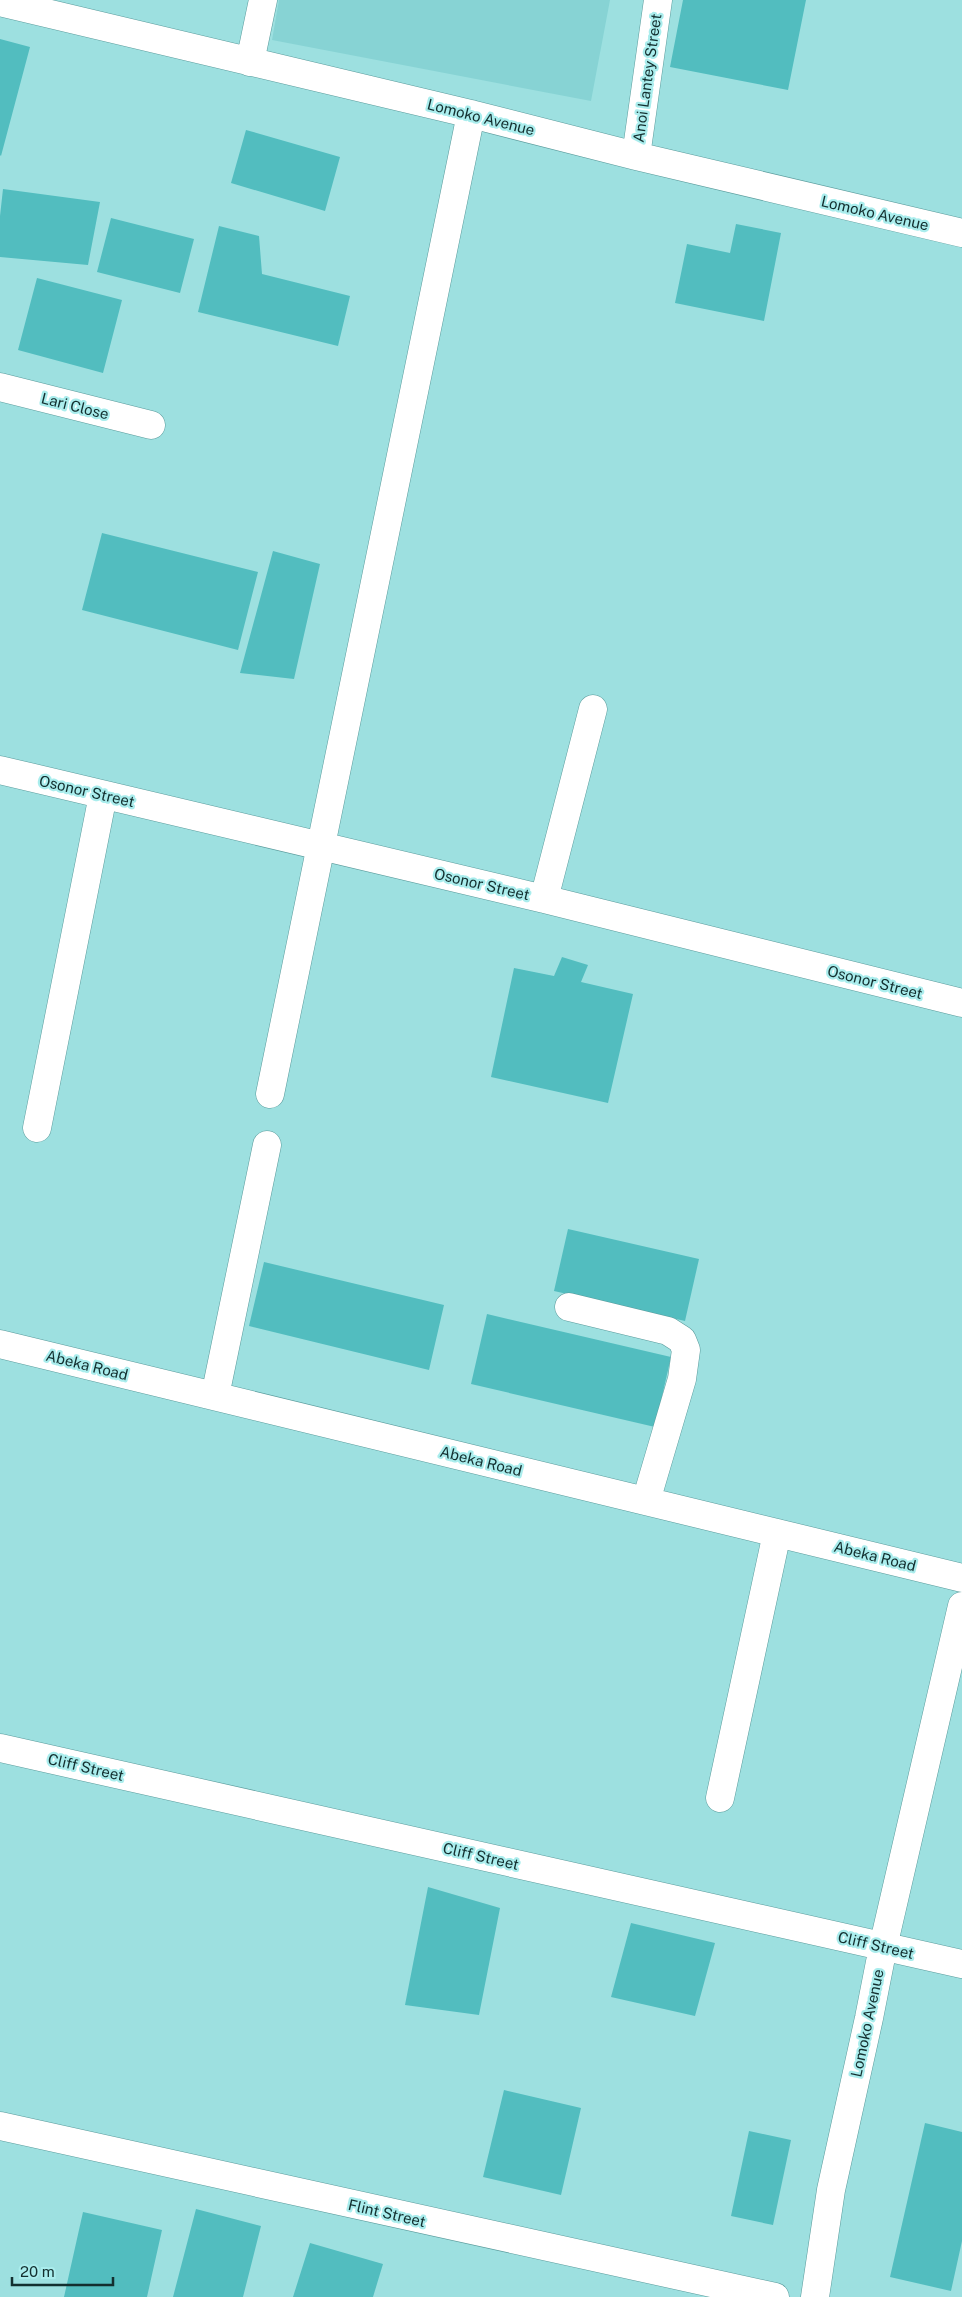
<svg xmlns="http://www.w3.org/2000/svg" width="962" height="2297" viewBox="0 0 962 2297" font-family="'Public Sans',sans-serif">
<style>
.built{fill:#87d3d4}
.building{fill:#52bdbf}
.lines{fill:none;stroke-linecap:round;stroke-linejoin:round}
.minor-casing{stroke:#5a9b9c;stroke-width:29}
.minor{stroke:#fff;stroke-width:28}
.labels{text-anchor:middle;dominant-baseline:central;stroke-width:4.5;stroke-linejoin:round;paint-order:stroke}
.street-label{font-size:15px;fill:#132f2f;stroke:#aaeded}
</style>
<rect width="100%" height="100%" fill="#9de0e0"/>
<!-- built -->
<path class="built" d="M 279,0 L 610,0 L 591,101 L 272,40 Z"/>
<!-- building -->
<path class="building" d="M 683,0 L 806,0 L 788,90 L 670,67 Z
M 0,39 L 30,47 L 1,156 L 0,155 Z
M 246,130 L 340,157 L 325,211 L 231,183 Z
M 3,189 L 100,202 L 88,265 L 0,257 L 0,216 Z
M 111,218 L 194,239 L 180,293 L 97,272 Z
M 736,224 L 781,233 L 764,321 L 675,303 L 687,244 L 730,253 Z
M 219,226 L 259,236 L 262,274 L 350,296 L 338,346 L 198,312 Z
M 37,278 L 122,300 L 103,373 L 18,350 Z
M 102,533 L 258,572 L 238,650 L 82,610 Z
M 273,551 L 320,564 L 294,679 L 240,673 Z
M 562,957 L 588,965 L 581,982 L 633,994 L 608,1103 L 491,1077 L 514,968 L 554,976 Z
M 568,1229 L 699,1259 L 685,1321 L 554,1291 Z
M 264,1262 L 444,1305 L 429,1370 L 249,1326 Z
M 487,1314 L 671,1357 L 655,1427 L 471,1384 Z
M 428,1887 L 500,1908 L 479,2015 L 405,2005 Z
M 631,1923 L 715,1943 L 695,2016 L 611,1997 Z
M 504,2090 L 581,2108 L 561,2195 L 483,2177 Z
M 925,2123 L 962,2132 L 962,2241 L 951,2291 L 890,2277 Z
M 749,2131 L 791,2140 L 773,2225 L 731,2216 Z
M 196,2209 L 261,2226 L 243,2297 L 173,2297 Z
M 83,2212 L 162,2230 L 147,2297 L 64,2297 Z
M 310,2243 L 383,2264 L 373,2297 L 293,2297 Z"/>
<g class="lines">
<!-- minor casing -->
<g class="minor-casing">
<path id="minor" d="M 0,2 L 471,114 L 636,156 L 962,233
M 250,62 L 263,0
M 636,156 L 658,0
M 0,387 L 151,425
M 0,770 L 544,899 L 962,1003
M 544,899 L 593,709
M 270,1094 L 471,114
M 37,1128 L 103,795
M 569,1307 L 668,1331 L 682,1340 L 686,1350 L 682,1379 L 646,1501
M 0,1344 L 962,1578
M 215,1396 L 267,1145
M 0,1748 L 962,1964
M 720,1798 L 777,1533
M 0,2126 L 775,2297
M 815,2297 L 831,2190 L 869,2018 L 883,1947 L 962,1606"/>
</g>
<!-- minor -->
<use href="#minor" class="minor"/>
</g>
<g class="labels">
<!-- street labels -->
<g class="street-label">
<text transform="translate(647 78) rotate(-82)">Anoi Lantey Street</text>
<text transform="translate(481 117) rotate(14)">Lomoko Avenue</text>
<text transform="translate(875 213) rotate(13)">Lomoko Avenue</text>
<text transform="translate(75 406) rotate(14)">Lari Close</text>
<text transform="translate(87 791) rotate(13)">Osonor Street</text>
<text transform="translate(482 884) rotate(13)">Osonor Street</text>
<text transform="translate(875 982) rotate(14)">Osonor Street</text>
<text transform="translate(87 1365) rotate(14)">Abeka Road</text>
<text transform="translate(481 1461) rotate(14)">Abeka Road</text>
<text transform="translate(875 1556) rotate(14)">Abeka Road</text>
<text transform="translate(86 1767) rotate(13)">Cliff Street</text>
<text transform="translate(481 1856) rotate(13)">Cliff Street</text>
<text transform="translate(876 1945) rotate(13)">Cliff Street</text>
<text transform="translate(867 2023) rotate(-78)">Lomoko Avenue</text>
<text transform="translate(387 2213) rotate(13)">Flint Street</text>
</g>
</g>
<!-- scale -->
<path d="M12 2277v8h101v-8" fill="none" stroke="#132f2f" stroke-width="2.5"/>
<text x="20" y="2277" font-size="15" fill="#132f2f" stroke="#aaeded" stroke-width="4" paint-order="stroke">20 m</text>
</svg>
